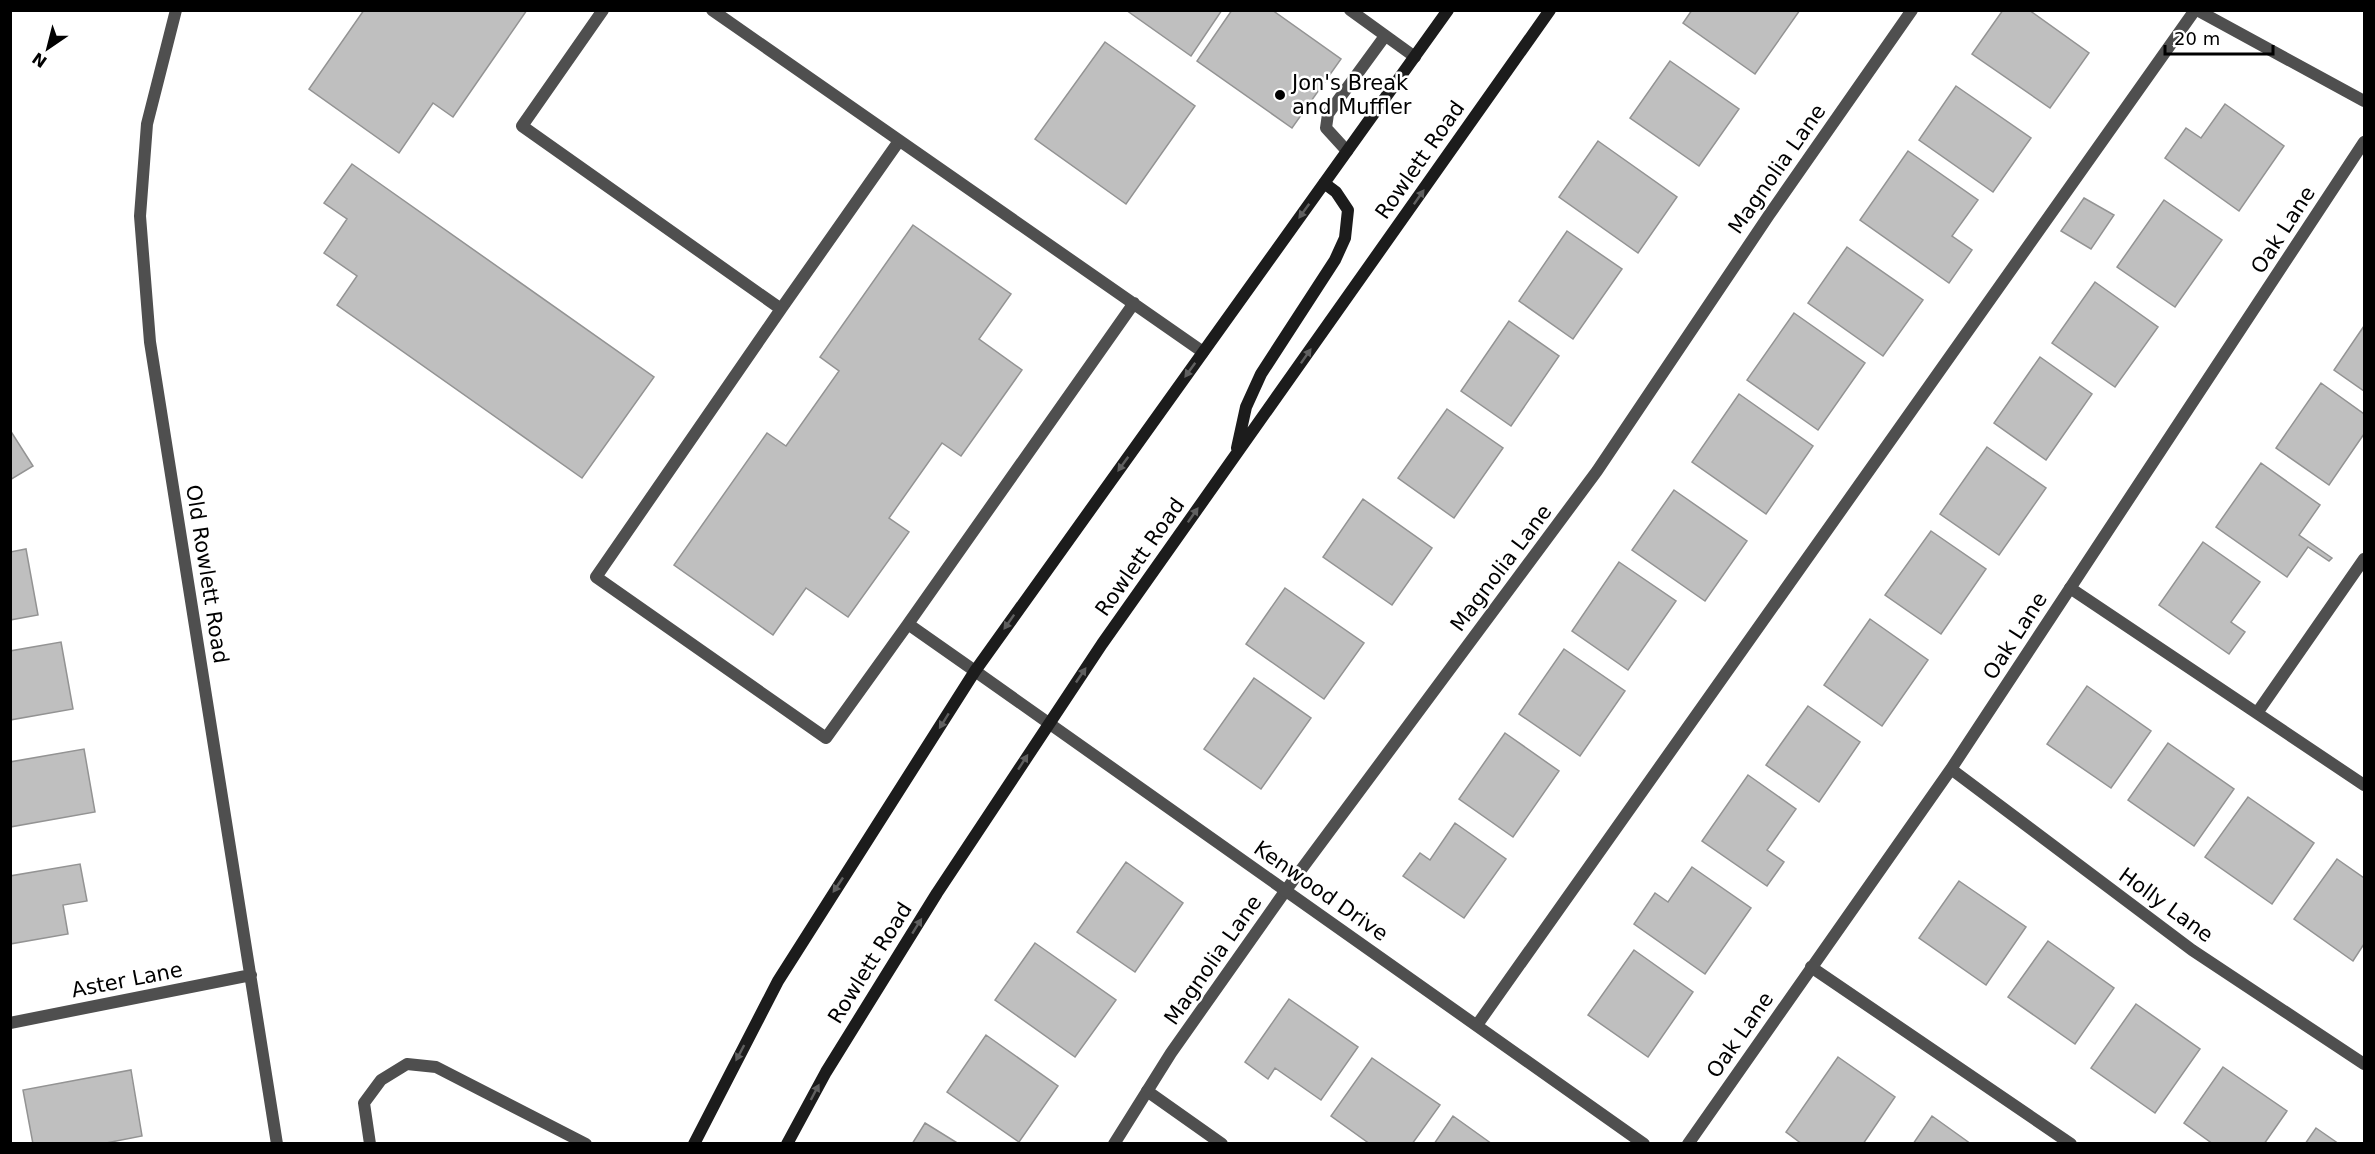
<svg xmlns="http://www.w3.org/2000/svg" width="2375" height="1154" viewBox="0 0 2375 1154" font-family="'DejaVu Sans',sans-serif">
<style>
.building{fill:#bfbfbf;stroke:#939393;stroke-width:1.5}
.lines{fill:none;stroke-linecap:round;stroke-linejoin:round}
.service{stroke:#4f4f4f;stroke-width:12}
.minor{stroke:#4f4f4f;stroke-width:12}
.tertiary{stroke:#4f4f4f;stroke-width:12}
.secondary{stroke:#1c1c1c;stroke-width:12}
.oneway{fill:#606060}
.poi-dot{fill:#000;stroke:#fff;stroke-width:2}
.labels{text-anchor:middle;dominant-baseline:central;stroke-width:5;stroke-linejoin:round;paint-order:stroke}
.poi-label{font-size:21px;fill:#000;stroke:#fff;text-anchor:start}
.street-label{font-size:21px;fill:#000;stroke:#fff}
</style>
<rect width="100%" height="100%" fill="#fff"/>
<!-- building -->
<path class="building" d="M 364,10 L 527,10 L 453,117 L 433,103 L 399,153 L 309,89 Z
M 1126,10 L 1222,10 L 1191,56 Z
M 1232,10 L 1272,10 L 1341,59 L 1292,128 L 1197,61 Z
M 1692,10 L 1800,10 L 1755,74 L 1683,23 Z
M 2003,10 L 2029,10 L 2089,53 L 2050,108 L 1972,54 Z
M 1105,42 L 1195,106 L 1126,204 L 1035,139 Z
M 1670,61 L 1739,109 L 1699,166 L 1630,118 Z
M 1956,86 L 2031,138 L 1993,192 L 1919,140 Z
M 2225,104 L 2284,146 L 2239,211 L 2165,158 L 2186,128 L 2201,138 Z
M 1598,141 L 1677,197 L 1638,253 L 1559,197 Z
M 1908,151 L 1978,200 L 1952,236 L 1972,250 L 1949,283 L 1860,220 Z
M 352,164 L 654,377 L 582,478 L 337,305 L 357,276 L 324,253 L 347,219 L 324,203 Z
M 2084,198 L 2114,215 L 2091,249 L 2061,231 Z
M 2164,200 L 2222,240 L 2175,307 L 2117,267 Z
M 913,225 L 1011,294 L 979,339 L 1022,370 L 961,456 L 942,443 L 889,518 L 909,532 L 848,617 L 806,588 L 773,635 L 674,565 L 767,433 L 786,446 L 839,371 L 820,357 Z
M 1567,231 L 1622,269 L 1573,339 L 1519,301 Z
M 1847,247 L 1923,300 L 1883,356 L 1808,303 Z
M 2095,282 L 2158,327 L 2115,387 L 2052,343 Z
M 1794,313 L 1865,363 L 1818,430 L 1747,380 Z
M 1509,321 L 1559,356 L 1511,426 L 1461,391 Z
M 2364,326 L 2364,391 L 2334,370 Z
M 2040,357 L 2092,394 L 2046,460 L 1994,423 Z
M 2321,383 L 2364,414 L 2364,434 L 2329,485 L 2276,448 Z
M 1739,394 L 1813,446 L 1766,514 L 1692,462 Z
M 1447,409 L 1503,448 L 1454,518 L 1398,478 Z
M 10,430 L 33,466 L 10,480 Z
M 1987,447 L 2046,488 L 1999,555 L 1940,514 Z
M 2261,463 L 2320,505 L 2299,535 L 2332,558 L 2329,561 L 2308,547 L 2287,577 L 2216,527 Z
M 1674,490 L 1747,541 L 1705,601 L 1632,550 Z
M 1363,499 L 1432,548 L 1392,605 L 1323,557 Z
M 1931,531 L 1986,569 L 1941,634 L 1885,595 Z
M 2203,542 L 2260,582 L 2231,622 L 2245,632 L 2229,654 L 2159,605 Z
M 26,549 L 38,615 L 10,620 L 10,552 Z
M 1619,562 L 1676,601 L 1628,670 L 1572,631 Z
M 1285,588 L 1364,643 L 1324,699 L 1246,644 Z
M 1870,619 L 1928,660 L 1882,726 L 1824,685 Z
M 61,642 L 73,709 L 10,720 L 10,651 Z
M 1564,649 L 1625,691 L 1580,756 L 1519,714 Z
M 1254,678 L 1311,718 L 1261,789 L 1204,749 Z
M 2087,686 L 2151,731 L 2111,788 L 2047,744 Z
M 1808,706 L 1860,742 L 1819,802 L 1766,765 Z
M 1505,733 L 1559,771 L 1513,837 L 1459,799 Z
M 2168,743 L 2234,789 L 2194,846 L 2128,800 Z
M 84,749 L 95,812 L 10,827 L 10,762 Z
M 1748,775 L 1796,809 L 1767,850 L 1784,862 L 1767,886 L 1702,841 Z
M 2248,797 L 2314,843 L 2272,904 L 2205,857 Z
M 1455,823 L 1506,859 L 1464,918 L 1403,876 L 1420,853 L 1430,860 Z
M 2337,859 L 2364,878 L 2364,944 L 2353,961 L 2294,919 Z
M 1126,862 L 1183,903 L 1135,972 L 1077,932 Z
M 80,864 L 87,901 L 63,905 L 68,934 L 10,944 L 10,876 Z
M 1692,867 L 1751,908 L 1705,974 L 1634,924 L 1655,893 L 1668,902 Z
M 1959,881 L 2026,927 L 1986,985 L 1919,938 Z
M 2048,941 L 2114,988 L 2075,1044 L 2008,997 Z
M 1035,943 L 1116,1000 L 1075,1057 L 995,1000 Z
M 1634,950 L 1693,992 L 1648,1057 L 1588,1015 Z
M 1289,999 L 1358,1047 L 1321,1100 L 1275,1068 L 1268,1079 L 1245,1062 Z
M 2136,1004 L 2200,1049 L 2155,1113 L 2091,1068 Z
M 986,1035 L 1058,1086 L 1019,1142 L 947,1092 Z
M 1838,1057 L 1895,1097 L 1863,1144 L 1802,1144 L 1786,1132 Z
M 1372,1058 L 1440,1105 L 1412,1144 L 1370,1144 L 1331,1116 Z
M 2223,1067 L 2287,1111 L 2264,1144 L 2213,1144 L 2184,1123 Z
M 131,1070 L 142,1136 L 101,1144 L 33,1144 L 23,1090 Z
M 1453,1116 L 1492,1144 L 1434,1144 Z
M 1932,1116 L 1971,1144 L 1913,1144 Z
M 925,1123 L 959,1144 L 912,1144 Z
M 2316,1128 L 2339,1144 L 2305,1144 Z"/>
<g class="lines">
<!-- service -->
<path class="service" d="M 603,10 L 522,126 L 781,309 L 596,577 L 826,738 L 908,624 L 975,671
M 712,10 L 1203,352
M 1350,10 L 1415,57
M 1347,151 L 1326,128 L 1328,114 L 1385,36
M 781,309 L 899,141
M 2070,588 L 2364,785
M 908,624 L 1134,303
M 2257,713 L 2364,559
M 1811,967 L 2071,1144
M 1477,1025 L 2195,10
M 1147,1091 L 1222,1144
M 370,1144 L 364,1103 L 381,1080 L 407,1064 L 436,1067 L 586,1144"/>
<!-- minor -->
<path class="minor" d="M 176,10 L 147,124 L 140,216 L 150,342 L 277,1144
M 2197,10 L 2364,101
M 1951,769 L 2192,950 L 2364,1064
M 10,1023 L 251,975
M 1114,1144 L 1171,1053 L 1286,890 L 1597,471 L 1769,215 L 1912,10
M 1688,1144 L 1951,769 L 2364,142"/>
<!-- tertiary -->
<path class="tertiary" d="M 975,671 L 1644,1144"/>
<!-- secondary -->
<path class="secondary" d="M 1237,448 L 1246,407 L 1261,374 L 1335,260 L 1345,238 L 1348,210 L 1336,192 L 1324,183
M 694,1144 L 778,981 L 975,671 L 1448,10
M 787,1144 L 826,1072 L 937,893 L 1102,644 L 1550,10"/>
</g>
<!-- one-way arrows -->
<defs><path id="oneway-solid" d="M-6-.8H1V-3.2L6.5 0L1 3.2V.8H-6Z" transform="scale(1.5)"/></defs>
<g class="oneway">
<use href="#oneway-solid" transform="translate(1419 197) rotate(-55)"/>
<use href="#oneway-solid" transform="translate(1304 211) rotate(126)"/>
<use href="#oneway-solid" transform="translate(1306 356) rotate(-55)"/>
<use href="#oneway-solid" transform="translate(1190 370) rotate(126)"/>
<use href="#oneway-solid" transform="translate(1123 464) rotate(126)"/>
<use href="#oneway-solid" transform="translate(1193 515) rotate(-55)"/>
<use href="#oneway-solid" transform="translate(1009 622) rotate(125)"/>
<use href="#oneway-solid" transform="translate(1081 675) rotate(-56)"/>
<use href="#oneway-solid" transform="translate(944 721) rotate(122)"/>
<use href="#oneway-solid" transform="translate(1023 762) rotate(-57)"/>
<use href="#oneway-solid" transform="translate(838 885) rotate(124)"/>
<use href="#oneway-solid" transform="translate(917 926) rotate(-58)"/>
<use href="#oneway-solid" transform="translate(740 1053) rotate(118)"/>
<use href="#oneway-solid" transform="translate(815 1092) rotate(-62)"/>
</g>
<!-- markers -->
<circle class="poi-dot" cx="1280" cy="95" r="6"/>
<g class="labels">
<!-- poi labels -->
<g class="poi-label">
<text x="1292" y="83">Jon's Break<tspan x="1292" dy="24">and Muffler</tspan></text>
</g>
<!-- street labels -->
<g class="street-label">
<text transform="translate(1420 160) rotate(-55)">Rowlett Road</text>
<text transform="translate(1777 169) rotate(-55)">Magnolia Lane</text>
<text transform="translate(2283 230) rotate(-57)">Oak Lane</text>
<text transform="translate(1140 557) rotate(-55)">Rowlett Road</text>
<text transform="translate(1501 568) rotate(-53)">Magnolia Lane</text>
<text transform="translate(207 574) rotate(81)">Old Rowlett Road</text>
<text transform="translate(2015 636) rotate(-57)">Oak Lane</text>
<text transform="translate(1321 891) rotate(35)">Kenwood Drive</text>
<text transform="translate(2166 905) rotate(36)">Holly Lane</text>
<text transform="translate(1213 960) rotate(-55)">Magnolia Lane</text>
<text transform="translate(870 963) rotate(-58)">Rowlett Road</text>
<text transform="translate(127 980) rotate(-11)">Aster Lane</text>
<text transform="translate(1740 1035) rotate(-55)">Oak Lane</text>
</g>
</g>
<!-- border -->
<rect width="2375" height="1154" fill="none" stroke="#000000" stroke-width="24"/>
<!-- north arrow -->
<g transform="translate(48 48) rotate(215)" stroke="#ffffff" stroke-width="4.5" paint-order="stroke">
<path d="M0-4.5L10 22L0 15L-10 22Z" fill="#000000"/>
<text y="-9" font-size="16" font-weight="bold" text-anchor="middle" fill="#000000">N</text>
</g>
<!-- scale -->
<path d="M2165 45v9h108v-9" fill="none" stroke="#000000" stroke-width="3"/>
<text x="2174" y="45" font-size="18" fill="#000000" stroke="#ffffff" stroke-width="4.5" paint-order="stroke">20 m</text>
</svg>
